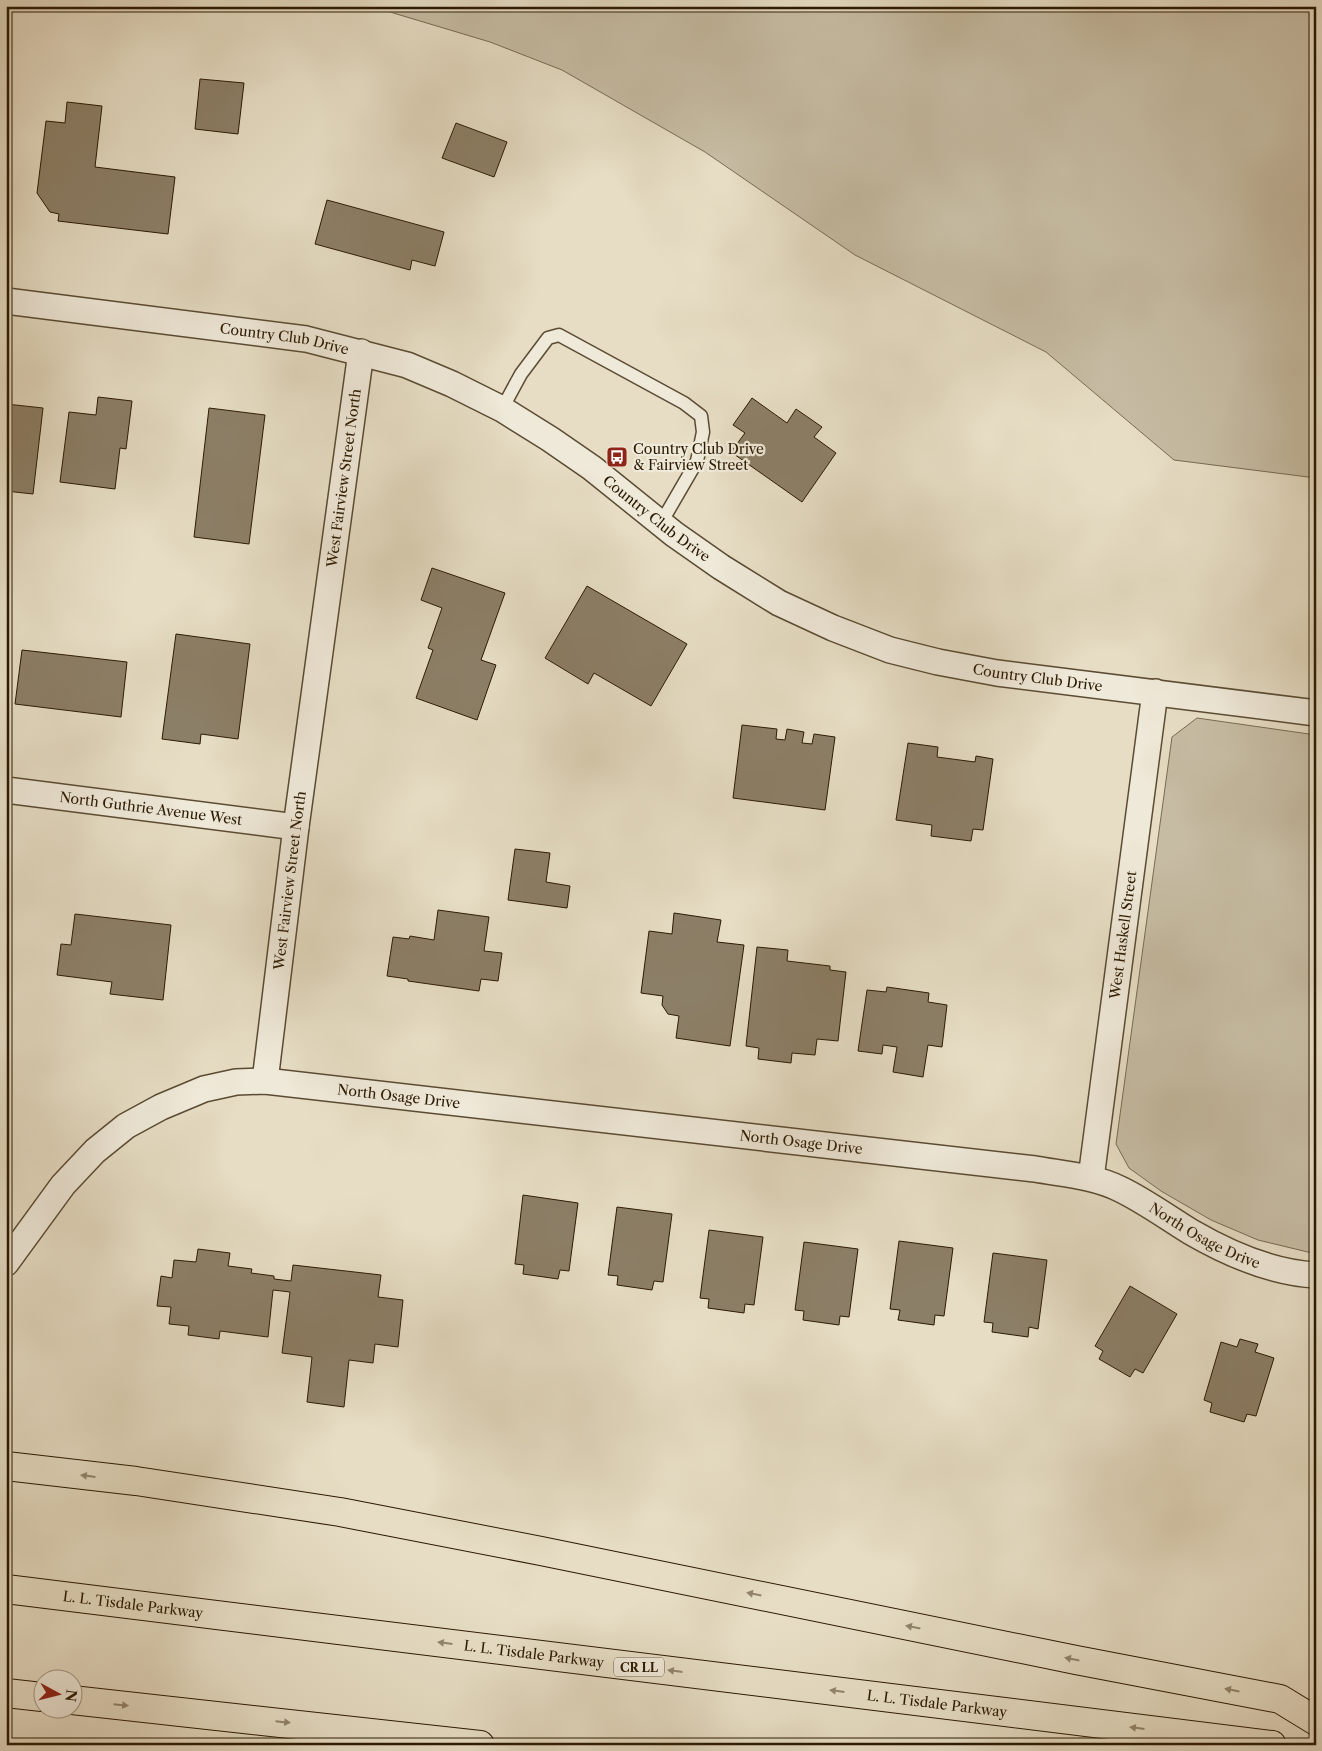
<svg xmlns="http://www.w3.org/2000/svg" width="1322" height="1751" viewBox="0 0 1322 1751" font-family="'Libre Caslon Text',serif">
<style>
.green{fill:#c6bca3;stroke:#786b52}
.building{fill:#8c7f67;stroke:#2b1a02}
.lines{fill:none;stroke-linecap:round;stroke-linejoin:round}
.lane-casing{stroke:#5a4b32;stroke-width:15}
.street-casing{stroke:#5a4b32;stroke-width:28}
.highway-casing{stroke:#2b1a02;stroke-width:30}
.lane{stroke:#efe9d9;stroke-width:12}
.street{stroke:#efe9d9;stroke-width:25}
.highway{stroke:#e6ddc4;stroke-width:28}
.oneway{fill:#92856d}
.labels{text-anchor:middle;dominant-baseline:central;stroke-width:4.5;stroke-linejoin:round;paint-order:stroke}
.shield{fill:#efe9d9;stroke:#665842;stroke-width:1}
.shield-label{font-size:12px;font-weight:bold;fill:#2b1a02}
.street-label{font-size:14px;fill:#2b1a02;stroke:#efe9d9}
.poi-label{font-size:14px;fill:#2b1a02;stroke:#efe9d9;text-anchor:start}
</style>
<rect width="100%" height="100%" fill="#e6ddc4"/>
<filter id="stains"><feTurbulence type="fractalNoise" baseFrequency=".004" numOctaves="4"/><feColorMatrix values="0 0 0 0 .2 0 0 0 0 .09 0 0 0 0 .02 0 0 0 .5 -.17"/></filter>
<radialGradient id="worn" r=".72"><stop offset=".6" stop-color="#630" stop-opacity="0"/><stop offset="1" stop-color="#630" stop-opacity=".3"/></radialGradient>
<!-- green -->
<path class="green" d="M 357,6 L 1316,6 L 1316,478 L 1174,460 L 1046,352 L 855,255 L 705,152 L 562,70 L 490,42 L 380,9 Z
M 1197,718 L 1316,735 L 1316,1254 L 1258,1240 L 1211,1220 L 1161,1191 L 1129,1168 L 1116,1144 L 1172,737 Z"/>
<!-- building -->
<path class="building" d="M 200,79 L 244,83 L 238,134 L 195,129 Z
M 67,102 L 102,106 L 95,167 L 175,177 L 168,234 L 58,221 L 59,214 L 50,212 L 37,193 L 46,121 L 65,123 Z
M 456,123 L 507,142 L 494,177 L 442,158 Z
M 327,200 L 444,232 L 435,266 L 412,260 L 410,270 L 315,244 Z
M 98,397 L 132,401 L 126,449 L 120,448 L 115,489 L 60,482 L 69,412 L 96,415 Z
M 752,398 L 787,423 L 796,409 L 822,427 L 814,437 L 836,453 L 802,502 L 731,452 L 745,433 L 733,425 Z
M 6,404 L 43,408 L 33,494 L 6,491 Z
M 209,408 L 265,415 L 249,544 L 194,537 Z
M 432,568 L 505,593 L 481,660 L 496,665 L 477,720 L 416,698 L 433,650 L 428,648 L 442,608 L 421,600 Z
M 587,586 L 687,644 L 651,706 L 594,673 L 588,684 L 545,658 Z
M 176,634 L 250,644 L 238,739 L 201,734 L 200,744 L 162,739 Z
M 22,650 L 127,662 L 121,717 L 15,704 Z
M 742,725 L 777,729 L 776,739 L 785,740 L 787,729 L 804,732 L 802,743 L 812,744 L 814,734 L 835,737 L 825,810 L 733,798 Z
M 908,743 L 938,747 L 937,757 L 975,762 L 976,756 L 993,759 L 983,830 L 973,829 L 971,841 L 931,836 L 932,825 L 896,820 Z
M 515,849 L 550,853 L 546,882 L 570,886 L 567,908 L 508,900 Z
M 438,910 L 489,917 L 484,951 L 502,953 L 498,981 L 481,979 L 479,991 L 408,981 L 408,979 L 387,976 L 393,937 L 409,939 L 410,936 L 434,940 Z
M 674,913 L 721,920 L 717,942 L 744,945 L 730,1046 L 676,1038 L 679,1016 L 668,1014 L 662,1005 L 663,996 L 641,993 L 649,931 L 672,934 Z
M 75,914 L 171,925 L 163,1000 L 110,994 L 112,982 L 57,975 L 61,944 L 71,945 Z
M 757,947 L 788,950 L 787,961 L 830,966 L 830,970 L 846,972 L 838,1041 L 817,1039 L 815,1055 L 792,1053 L 791,1063 L 758,1059 L 759,1048 L 746,1046 Z
M 887,987 L 929,993 L 928,1002 L 947,1005 L 942,1047 L 928,1045 L 923,1077 L 893,1072 L 897,1047 L 883,1045 L 882,1054 L 858,1051 L 867,990 L 886,992 Z
M 523,1195 L 578,1203 L 569,1271 L 560,1270 L 558,1279 L 523,1274 L 524,1265 L 515,1264 Z
M 617,1207 L 672,1214 L 663,1282 L 654,1281 L 652,1290 L 617,1285 L 618,1276 L 608,1275 Z
M 709,1230 L 763,1237 L 754,1305 L 745,1304 L 744,1313 L 708,1308 L 709,1299 L 700,1298 Z
M 899,1241 L 953,1248 L 944,1316 L 935,1315 L 934,1325 L 898,1320 L 900,1310 L 890,1309 Z
M 804,1242 L 858,1249 L 849,1317 L 840,1316 L 839,1325 L 803,1320 L 804,1311 L 795,1310 Z
M 198,1249 L 230,1253 L 228,1266 L 252,1269 L 251,1273 L 274,1276 L 274,1279 L 291,1281 L 293,1265 L 381,1275 L 378,1297 L 403,1300 L 398,1347 L 375,1344 L 373,1363 L 349,1360 L 344,1407 L 307,1402 L 312,1357 L 282,1353 L 290,1292 L 273,1290 L 268,1337 L 220,1331 L 219,1339 L 188,1335 L 189,1326 L 169,1324 L 171,1307 L 157,1306 L 161,1276 L 172,1278 L 174,1260 L 196,1262 Z
M 993,1253 L 1047,1260 L 1038,1329 L 1029,1327 L 1028,1337 L 992,1332 L 993,1323 L 984,1322 Z
M 1130,1286 L 1177,1314 L 1143,1373 L 1135,1369 L 1130,1377 L 1099,1359 L 1103,1351 L 1095,1346 Z
M 1240,1339 L 1258,1344 L 1255,1352 L 1274,1358 L 1256,1416 L 1247,1414 L 1244,1422 L 1210,1412 L 1212,1403 L 1204,1400 L 1221,1342 L 1237,1347 Z"/>
<g class="lines">
<!-- lane casing -->
<g class="lane-casing">
<path id="lane" d="M 502,409 L 521,374 L 548,338 L 559,335 L 684,403 L 701,416 L 703,432 L 697,461 L 661,523"/>
</g>
<!-- street casing -->
<g class="street-casing">
<g id="street">
<path id="s1" d="M 6,301 L 306,339 L 407,365 L 452,384 L 502,409 L 550,439 L 592,468 L 674,534 L 721,567 L 779,603 L 833,628 L 890,650 L 938,662 L 997,673 L 1316,713"/>
<path id="s2" d="M 6,790 L 296,827"/>
<path id="s3" d="M 265,1081 L 296,827 L 361,352"/>
<path id="s4" d="M 1091,1178 L 1155,692"/>
<path id="s5" d="M 6,1263 L 63,1185 L 95,1151 L 126,1126 L 161,1107 L 204,1089 L 236,1082 L 265,1081 L 1035,1169 C 1063,1174 1094,1176 1120,1189 C 1145,1201 1168,1218 1191,1232 C 1229,1254 1273,1273 1316,1275"/>
</g>
</g>
<!-- highway casing -->
<g class="highway-casing">
<g id="highway">
<path d="M 6,1466 L 136,1481 L 340,1512 L 541,1551 L 1076,1660 L 1280,1699 L 1316,1721"/>
<path id="s6" d="M 6,1589 L 1272,1745"/>
<path d="M 6,1693 L 42,1697"/>
<path d="M 72,1700 L 480,1745"/>
</g>
</g>
<!-- lane -->
<use href="#lane" class="lane"/>
<!-- street -->
<use href="#street" class="street"/>
<!-- highway -->
<use href="#highway" class="highway"/>
</g>
<!-- one-way arrows -->
<defs><path id="oneway-solid" d="M-6-.8H1V-3.2L6.5 0L1 3.2V.8H-6Z" transform="scale(1.25)"/></defs>
<g class="oneway">
<use href="#oneway-solid" transform="translate(88 1476) rotate(-173)"/>
<use href="#oneway-solid" transform="translate(754 1594) rotate(-169)"/>
<use href="#oneway-solid" transform="translate(913 1627) rotate(-169)"/>
<use href="#oneway-solid" transform="translate(445 1643) rotate(-173)"/>
<use href="#oneway-solid" transform="translate(1072 1659) rotate(-169)"/>
<use href="#oneway-solid" transform="translate(675 1671) rotate(-173)"/>
<use href="#oneway-solid" transform="translate(1232 1690) rotate(-169)"/>
<use href="#oneway-solid" transform="translate(837 1691) rotate(-173)"/>
<use href="#oneway-solid" transform="translate(121 1705) rotate(6)"/>
<use href="#oneway-solid" transform="translate(283 1722) rotate(6)"/>
<use href="#oneway-solid" transform="translate(1137 1728) rotate(-173)"/>
</g>
<!-- icons -->
<defs>
<g id="bus-square" transform="scale(1.125)"><rect x="-9" y="-9" width="18" height="18" rx="4" fill="#8f2418" stroke="#efe9d9"/><path d="M-5-6H5V4H4V6H2V4H-2V6H-4V4H-5ZM-3.5-4V0h7V-4ZM-3.5 1.2v1.5H-2V1.2ZM2 1.2v1.5H3.5V1.2Z" fill="#fff"/></g>
</defs>
<g fill-rule="evenodd">
<use href="#bus-square" x="617" y="457"/>
</g>
<g class="labels">
<!-- shield labels -->
<rect class="shield" x="614" y="1657.5" width="50" height="19" rx="4"/>
<g class="shield-label">
<text x="639" y="1667">CR LL</text>
</g>
<!-- street labels -->
<g class="street-label">
<text stroke="none"><textPath href="#s1" startOffset="281">Country Club Drive</textPath></text>
<text stroke="none"><textPath href="#s3" startOffset="608">West Fairview Street North</textPath></text>
<text stroke="none"><textPath href="#s1" startOffset="701">Country Club Drive</textPath></text>
<text stroke="none"><textPath href="#s1" startOffset="1121">Country Club Drive</textPath></text>
<text stroke="none"><textPath href="#s2" startOffset="146">North Guthrie Avenue West</textPath></text>
<text stroke="none"><textPath href="#s3" startOffset="202">West Fairview Street North</textPath></text>
<text stroke="none"><textPath href="#s4" startOffset="245">West Haskell Street</textPath></text>
<text stroke="none"><textPath href="#s5" startOffset="466">North Osage Drive</textPath></text>
<text stroke="none"><textPath href="#s5" startOffset="871">North Osage Drive</textPath></text>
<text stroke="none"><textPath href="#s5" startOffset="1291">North Osage Drive</textPath></text>
<text stroke="none"><textPath href="#s6" startOffset="128">L. L. Tisdale Parkway</textPath></text>
<text stroke="none"><textPath href="#s6" startOffset="532">L. L. Tisdale Parkway</textPath></text>
<text stroke="none"><textPath href="#s6" startOffset="938">L. L. Tisdale Parkway</textPath></text>
</g>
<!-- poi labels -->
<g class="poi-label">
<text x="633" y="449">Country Club Drive<tspan x="633" dy="16">&amp; Fairview Street</tspan></text>
</g>
</g>
<!-- margin -->
<rect width="1322" height="1751" fill="none" stroke="#e6ddc4" stroke-width="25"/>
<rect x="8" y="8" width="1307" height="1736" fill="none" stroke="#2b1a02" stroke-width="2.5"/>
<rect x="12" y="12" width="1297" height="1726" fill="none" stroke="#2b1a02"/>
<!-- north arrow -->
<g transform="translate(58 1694) rotate(97)"><circle r="24" fill="#efe9d9" stroke="#a19683"/>
<path d="M0-4L9 19L0 12L-9 19Z" fill="#8f2418"/>
<text y="-8" font-size="14" font-weight="bold" text-anchor="middle" fill="#2b1a02">N</text>
</g>
<rect width="100%" height="100%" filter="url(#stains)"/>
<rect width="100%" height="100%" fill="url(#worn)"/>
</svg>
